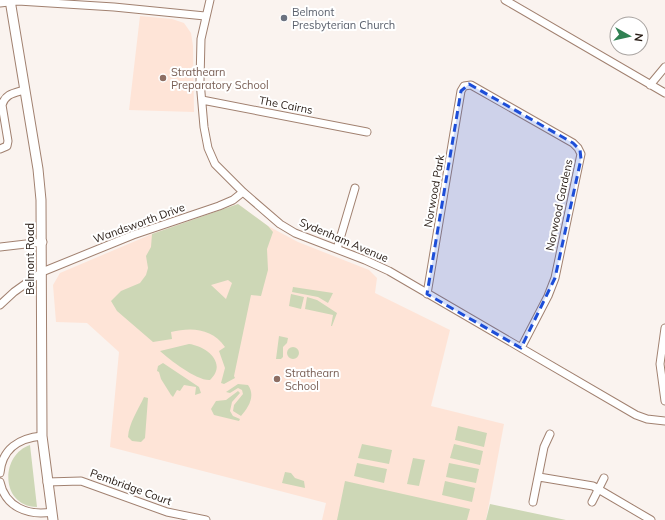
<svg xmlns="http://www.w3.org/2000/svg" width="665" height="520" viewBox="0 0 665 520" font-family="Mulish,sans-serif">
<style>
.built{fill:#fee4d7}
.green{fill:#cdd7b6;fill-rule:evenodd}
.lines{fill:none;stroke-linecap:round;stroke-linejoin:round}
.minor-casing{stroke:#a18170;stroke-width:9}
.secondary-casing{stroke:#a18170;stroke-width:11}
.minor{stroke:#fff;stroke-width:7}
.secondary{stroke:#fff;stroke-width:9}
.marked{fill:#1d4ed8;fill-opacity:0.2;stroke:#1d4ed8;stroke-width:3;stroke-dasharray:8 5;stroke-linejoin:round}
.worship-dot{fill:#6b7280;stroke:#fff;stroke-width:1.5}
.education-dot{fill:#8d6e63;stroke:#fff;stroke-width:1.5}
.labels{text-anchor:middle;dominant-baseline:central;stroke-width:4;stroke-linejoin:round;paint-order:stroke}
.worship-label{font-size:11px;fill:#5b616d;stroke:#fff;text-anchor:start}
.education-label{font-size:11px;fill:#785e54;stroke:#fff;text-anchor:start}
.street-label{font-size:11px;fill:#251912;stroke:#fff}
</style>
<rect width="100%" height="100%" fill="#faf3ef"/>
<!-- built -->
<path class="built" d="M 140,16 L 172,19 L 184,23 L 191,33 L 193,46 L 194,112 L 129,110 Z
M 238,204 L 268,226 L 298,242 L 369,270 L 377,278 L 375,293 L 450,330 L 431,406 L 504,424 L 486,520 L 322,520 L 326,503 L 110,447 L 119,352 L 87,323 L 56,322 L 53,285 L 60,273 L 152,234 Z"/>
<!-- green -->
<path class="green" d="M 238,204 L 268,226 L 273,232 L 267,249 L 268,270 L 261,296 L 251,295 L 234,376 L 235,378 L 224,384 L 221,383 L 225,368 L 219,351 L 225,347 C 212,328 191,327 171,332 L 172,339 L 153,342 L 117,311 L 111,301 L 121,291 L 140,283 L 146,275 L 148,268 L 146,256 L 151,247 L 152,234 ZM 228,280 L 232,283 L 226,299 L 211,285 Z
M 293,287 L 333,293 L 328,303 L 318,297 L 292,292 Z
M 291,294 L 304,297 L 301,309 L 289,306 Z
M 307,297 L 317,300 L 337,313 L 332,326 L 331,326 L 333,315 L 305,309 Z
M 279,336 L 288,338 L 287,343 L 283,347 L 283,357 L 281,359 L 276,359 Z
M 189,344 C 206,346 228,363 210,380 C 197,381 170,360 160,351 Z
M287 353a6 6 0 1 1 12 0a6 6 0 1 1-12 0Z
M 163,363 L 199,387 L 201,393 L 195,395 L 196,387 L 184,385 L 180,391 L 177,390 L 173,397 L 171,395 L 161,379 L 159,372 L 157,371 L 158,366 Z
M 238,384 L 248,385 C 256,396 248,408 241,416 L 233,411 L 234,405 L 243,394 L 242,390 L 238,388 L 230,393 L 226,392 Z
M 238,391 L 240,393 L 232,402 L 230,411 L 233,416 L 240,419 L 239,421 L 214,415 L 211,409 L 216,401 L 226,400 Z
M 144,397 L 148,398 L 145,438 L 141,442 L 132,441 L 128,437 C 129,423 138,410 144,397 Z
M 458,426 L 487,433 L 484,447 L 455,440 Z
M 362,444 L 392,450 L 389,464 L 358,458 Z
M 454,444 L 483,451 L 480,465 L 450,458 Z
M 30,445 L 37,507 C 0,506 0,455 30,445 Z
M 413,458 L 425,460 L 419,486 L 407,484 Z
M 357,463 L 387,469 L 384,483 L 354,476 Z
M 449,463 L 479,469 L 476,483 L 446,477 Z
M 285,472 L 291,473 L 295,478 L 304,481 L 305,488 L 282,483 Z
M 345,481 L 470,509 L 467,520 L 337,520 Z
M 445,481 L 475,488 L 472,502 L 442,495 Z
M 490,504 L 566,520 L 486,520 Z"/>
<g class="lines">
<!-- minor casing -->
<g class="minor-casing">
<path id="minor" d="M 210,0 L 201,39 L 200,81 L 204,127 L 208,148 L 215,164 L 243,192 L 280,224 L 295,233 L 365,260 L 389,271 L 636,415 L 647,419 L 665,421
M 505,0 L 665,93
M 0,3 L 18,1 L 114,7 L 205,16
M 650,85 L 665,67
M 202,100 L 367,132
M 0,149 L 7,146 L 8,141 L 2,105 C 5,94 14,93 24,90
M 0,247 L 43,242
M 337,249 L 355,188
M 427,294 L 461,91 L 464,86 L 471,85 L 573,143 L 578,148 L 581,154 L 555,278 L 548,296 L 521,348
M 0,305 L 14,292 L 42,272 L 133,235 L 219,206 L 233,200 L 243,192
M 665,328 L 660,364 L 665,401
M 0,473 C 2,449 19,438 42,436
M 539,477 L 593,486 L 651,520
M 0,482 C 5,507 28,516 52,512
M 47,482 L 81,481 L 167,512 L 206,520
M 533,502 L 544,447 L 550,434
M 592,502 L 604,478"/>
</g>
<!-- secondary casing -->
<g class="secondary-casing">
<path id="secondary" d="M 10,0 L 38,169 L 41,200 L 42,436 L 53,520"/>
</g>
<!-- minor -->
<use href="#minor" class="minor"/>
<!-- secondary -->
<use href="#secondary" class="secondary"/>
</g>
<!-- marked area -->
<path class="marked" d="M 469,84 L 573,143 L 580,150 L 581,159 L 555,278 L 521,348 L 427,294 L 461,91 Z"/>
<!-- markers -->
<circle class="worship-dot" cx="284" cy="18" r="4"/>
<g class="education-dot">
<circle cx="163" cy="78" r="4"/>
<circle cx="277" cy="379" r="4"/>
</g>
<g class="labels">
<!-- worship labels -->
<g class="worship-label">
<text x="292" y="12">Belmont<tspan x="292" dy="13">Presbyterian Church</tspan></text>
</g>
<!-- education labels -->
<g class="education-label">
<text x="171" y="72">Strathearn<tspan x="171" dy="13">Preparatory School</tspan></text>
<text x="285" y="373">Strathearn<tspan x="285" dy="13">School</tspan></text>
</g>
<!-- street labels -->
<g class="street-label">
<text transform="translate(286 105) rotate(11)">The Cairns</text>
<text transform="translate(434 191) rotate(-80)">Norwood Park</text>
<text transform="translate(559 205) rotate(-78)">Norwood Gardens</text>
<text transform="translate(139 223) rotate(-20)">Wandsworth Drive</text>
<text transform="translate(344 240) rotate(23)">Sydenham Avenue</text>
<text transform="translate(30 259) rotate(-90)">Belmont Road</text>
<text transform="translate(131 487) rotate(20)">Pembridge Court</text>
</g>
</g>
<!-- north arrow -->
<g transform="translate(629 36) rotate(98)"><circle r="19" fill="#ffffff" stroke="#a8a3a0"/>
<path d="M0-3L7 15L0 10L-7 15Z" fill="#308153"/>
<text y="-6" font-size="11" font-weight="bold" text-anchor="middle" fill="#251912">N</text>
</g>
</svg>
